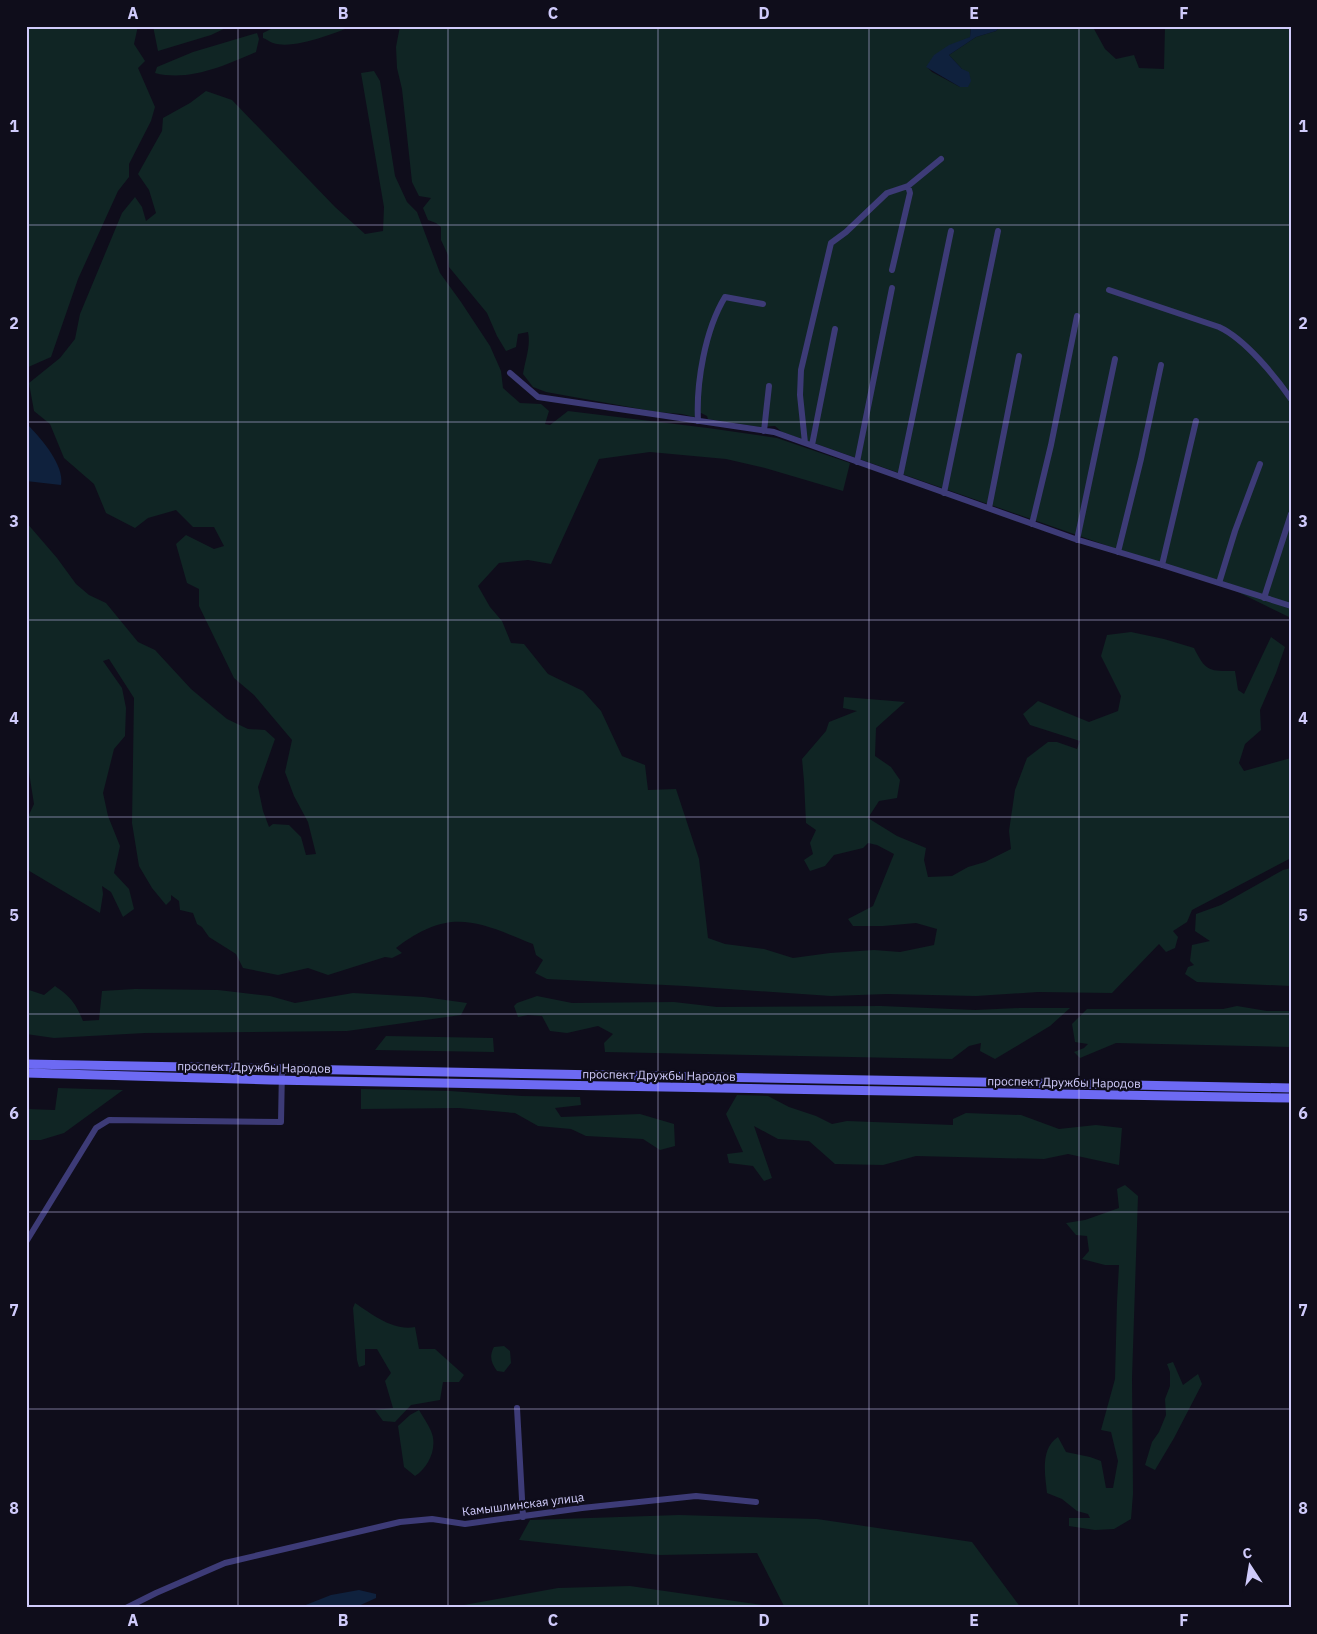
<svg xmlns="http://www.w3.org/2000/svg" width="1317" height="1634" viewBox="0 0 1317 1634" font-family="'IBM Plex Sans',sans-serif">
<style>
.green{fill:#102524}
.water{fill:#0f213d}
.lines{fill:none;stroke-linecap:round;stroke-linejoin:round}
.minor{stroke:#3d3b77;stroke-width:6}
.secondary{stroke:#6d6af3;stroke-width:9}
.grid{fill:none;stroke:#d0cbfb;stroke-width:1;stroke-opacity:0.55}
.labels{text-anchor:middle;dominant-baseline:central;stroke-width:4.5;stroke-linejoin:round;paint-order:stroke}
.street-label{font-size:12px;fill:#d0cbfb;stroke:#0f0d1b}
.neatline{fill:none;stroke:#d0cbfb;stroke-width:2}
.grid-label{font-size:16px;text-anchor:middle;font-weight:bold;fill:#d0cbfb}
</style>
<rect width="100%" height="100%" fill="#0f0d1b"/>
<!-- green -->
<path class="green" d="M 26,26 L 138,26 L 134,44 L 145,61 L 138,68 L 155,107 L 151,121 L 129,164 L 129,177 L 118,191 L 78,279 L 51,357 L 26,368 Z
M 153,26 L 230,26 L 211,35 L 158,51 Z
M 277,26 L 353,26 C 334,33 294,50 273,43 C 270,42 266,39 263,38 L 263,33 Z
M 400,26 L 971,26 L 970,37 L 927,67 L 932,72 L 960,87 L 962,69 L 949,55 L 976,37 L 996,31 L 1001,26 L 1083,26 L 1094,29 L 1105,49 L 1116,59 L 1134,55 L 1139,68 L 1164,69 L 1165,26 L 1291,26 L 1291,618 L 1234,590 L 782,432 L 775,426 L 760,427 L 708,419 L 707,416 L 701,413 L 694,417 L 682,414 L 657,412 L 546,392 L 533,387 L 523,374 C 525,360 531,346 528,332 L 518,334 L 516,347 L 506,351 L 497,336 L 487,313 L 449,267 L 448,255 L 441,240 L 441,227 L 436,223 L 428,220 L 423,208 L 431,198 L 419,196 L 412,182 L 402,89 L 397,68 L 396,47 Z
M 257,33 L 259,39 L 256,52 C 226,65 189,82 155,73 L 157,67 L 193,52 Z
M 374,71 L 380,81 L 395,176 L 407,202 L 417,212 L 440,273 L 461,302 L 490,346 L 501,371 L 503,388 L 520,403 L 541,404 L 549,411 L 545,424 L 550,425 L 568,411 L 708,428 L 777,438 L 850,463 L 843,491 L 765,468 L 726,459 L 650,452 L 599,459 L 551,564 L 528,560 L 499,563 L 478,586 L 490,607 L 502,621 L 511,643 L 524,644 L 548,674 L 583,691 L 601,711 L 622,756 L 645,765 L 648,790 L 676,789 L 699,859 L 708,938 L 725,944 L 764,949 L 793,958 L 830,953 L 874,950 L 900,952 L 934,945 L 937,929 L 916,923 L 883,926 L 853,926 L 848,919 L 873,906 L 894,854 L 877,845 L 868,843 L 863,848 L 834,855 L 825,866 L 810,871 L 804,860 L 813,854 L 810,843 L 816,830 L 806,823 L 804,781 L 802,759 L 826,731 L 829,722 L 857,711 L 843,708 L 844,697 L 905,702 L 876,728 L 875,756 L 891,767 L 900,780 L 897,798 L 879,801 L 868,818 L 897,836 L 926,848 L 924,860 L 928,877 L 952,876 L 968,867 L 985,862 L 1011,849 L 1009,831 L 1015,790 L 1027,758 L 1048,742 L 1057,742 L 1077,749 L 1080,741 L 1030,725 L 1023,714 L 1038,701 L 1089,722 L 1118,711 L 1121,696 L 1101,656 L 1107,635 L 1131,632 L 1164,639 L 1194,648 C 1206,672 1209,671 1235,671 L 1238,690 L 1244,694 L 1271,637 L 1285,647 L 1276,673 L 1260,710 L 1261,730 L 1245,744 L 1239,763 L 1244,771 L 1291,758 L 1291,858 L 1192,910 L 1187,922 L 1173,931 L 1178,937 L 1175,948 L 1166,952 L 1159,944 L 1112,993 L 1038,992 L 976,996 L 887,994 L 831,996 L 685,986 L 547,979 L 535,973 L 543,960 L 536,955 L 533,944 C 476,921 450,907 396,948 L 402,953 L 392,958 L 385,957 L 328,975 L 308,968 L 278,975 L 243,968 L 236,954 L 209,937 L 202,927 L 197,924 L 193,913 L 180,910 L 179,901 L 171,895 L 171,900 L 166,905 L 152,888 L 139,866 L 132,823 L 134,698 L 109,659 L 103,661 L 122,688 L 126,708 L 125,736 L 114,749 L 103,793 L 108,816 L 120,846 L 114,873 L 129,889 L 134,909 L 123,917 L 111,892 L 102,886 L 103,894 L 100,913 L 26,869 L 26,821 L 34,804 L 26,753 L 26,522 L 57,558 L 76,584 L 89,595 L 106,603 L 138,642 L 155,650 L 191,689 L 227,719 L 248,729 L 265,730 L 275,739 L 258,787 L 263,811 L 269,827 L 273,824 L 289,825 L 301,837 L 306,855 L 316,854 L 308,822 L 294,796 L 285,772 L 292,740 L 254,695 L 234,678 L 199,606 L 199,589 L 187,583 L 176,544 L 186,535 L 214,549 L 224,546 L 214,527 L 193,527 L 176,510 L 148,518 L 135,528 L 106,513 L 94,484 L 64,458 L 50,424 L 34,411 L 29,383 L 60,358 L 75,339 L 80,314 L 122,213 L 135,197 L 142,207 L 146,221 L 156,213 L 149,190 L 138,174 L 162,131 L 163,118 L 190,103 L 206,91 L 232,100 L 335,207 L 365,234 L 383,231 L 384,207 L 361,73 Z
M 1291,868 L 1291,986 L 1197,982 L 1185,974 L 1188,967 L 1194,965 L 1190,961 L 1192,945 L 1210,941 L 1195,931 L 1196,914 L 1221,905 L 1283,870 Z
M 55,986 C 71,997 76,1004 83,1021 L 99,1020 L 102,991 L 135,989 L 218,990 L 270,996 L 295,1003 L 353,993 L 424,997 L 467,1003 L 461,1015 L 347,1031 L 145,1033 L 54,1038 L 26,1034 L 26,989 L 44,995 Z
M 537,996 L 572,1003 L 674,1002 L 717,1007 L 881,1006 L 975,1010 L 1020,1008 L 1070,1008 L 1050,1026 L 995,1059 L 980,1051 L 981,1043 L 969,1046 L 952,1059 L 605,1052 L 604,1043 L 613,1034 L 598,1026 L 567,1033 L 550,1031 L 542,1016 L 528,1015 L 518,1017 L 514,1006 L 517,1003 Z
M 1237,1006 L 1267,1011 L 1291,1011 L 1291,1047 L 1116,1043 L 1080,1058 L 1074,1052 L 1084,1048 L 1088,1044 L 1075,1042 L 1072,1024 L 1087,1009 L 1223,1009 Z
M 386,1036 L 493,1038 L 494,1052 L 375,1050 Z
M 58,1088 L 123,1090 L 64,1133 L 41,1140 L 26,1140 L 26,1109 L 55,1110 Z
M 361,1089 L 450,1091 L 522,1096 L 580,1097 L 581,1105 L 555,1108 L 561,1117 L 640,1114 L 674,1124 L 675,1146 L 660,1150 L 643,1139 L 586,1136 L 571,1129 L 538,1126 L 515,1113 L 459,1108 L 361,1109 Z
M 737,1095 L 768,1096 L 789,1107 L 816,1116 L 832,1124 L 847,1121 L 953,1125 L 953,1119 L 966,1113 L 1021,1115 L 1059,1129 L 1096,1125 L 1122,1128 L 1119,1165 L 1068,1154 L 1044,1159 L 916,1156 L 883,1165 L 835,1164 L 809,1141 L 778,1139 L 754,1126 L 772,1178 L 764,1181 L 753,1166 L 729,1163 L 727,1154 L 743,1152 L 726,1114 Z
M 1125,1185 L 1138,1196 L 1132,1378 L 1133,1494 L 1131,1519 L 1114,1529 L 1095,1530 L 1069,1526 L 1069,1518 L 1090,1518 L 1088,1514 L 1077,1511 L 1062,1499 L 1047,1493 C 1045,1474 1040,1449 1058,1437 L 1066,1452 L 1090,1457 L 1101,1461 L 1106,1488 L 1113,1488 L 1118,1461 L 1111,1432 L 1101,1430 L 1115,1379 L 1117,1302 L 1119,1265 L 1105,1265 L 1082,1259 L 1089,1251 L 1087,1236 L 1076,1235 L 1066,1223 L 1085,1220 L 1119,1208 L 1117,1189 Z
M 355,1303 C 373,1315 393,1331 415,1327 L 419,1349 L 435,1349 L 464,1375 L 459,1382 L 443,1382 L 440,1400 L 411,1405 L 395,1422 L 383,1421 L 375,1410 L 393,1408 L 385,1381 L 391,1373 L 377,1349 L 365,1349 L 365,1365 L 359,1367 L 357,1360 L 353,1308 Z
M 504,1346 L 510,1351 L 511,1363 L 504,1372 L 497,1371 C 491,1363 489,1356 494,1347 Z
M 1173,1362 L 1183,1385 L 1198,1374 L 1202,1384 L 1174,1438 L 1155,1470 L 1145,1465 L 1152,1442 L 1159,1432 L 1166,1415 L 1165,1399 L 1170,1386 L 1170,1372 L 1167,1364 Z
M 419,1410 C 423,1417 428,1424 431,1431 C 438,1447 429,1467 415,1476 L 404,1467 L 398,1426 L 410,1415 Z
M 679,1515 L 817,1519 L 972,1542 L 1021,1608 L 785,1608 L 757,1553 L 660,1555 L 519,1540 L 530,1520 Z
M 630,1586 L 784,1608 L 447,1608 L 558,1588 Z"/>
<!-- water -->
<path class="water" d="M 971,26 L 1001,26 L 996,31 L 976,37 L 949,55 L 962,69 L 969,72 L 971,81 L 968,87 L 960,87 L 926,67 L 934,55 L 949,45 L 970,37 Z
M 26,423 C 40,437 65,465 61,485 L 26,481 Z
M 359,1590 L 376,1594 L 376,1598 L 354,1608 L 298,1608 L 331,1595 Z"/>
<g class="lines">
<!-- minor -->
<path class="minor" d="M 892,270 L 910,193 L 908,186
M 1109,290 L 1219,327 C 1245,339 1275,376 1291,399
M 510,373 L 538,397 L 774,432 L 1075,539 L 1162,565 L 1291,606
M 698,421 C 696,383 705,330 725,297 L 763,304
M 764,431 L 769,386
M 805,443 L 800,395 L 801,370 L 831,243 L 846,232 L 887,193 L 908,186 L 941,159
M 812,445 L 835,329
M 857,462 L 892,288
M 900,477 L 951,231
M 944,493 L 998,231
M 989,508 L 1019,356
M 1032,524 L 1051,445 L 1077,316
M 1077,540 L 1115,359
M 1118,552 L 1141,459 L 1161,365
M 1162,565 L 1196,421
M 1219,583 L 1235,531 L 1260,464
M 1264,598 L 1291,514
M 26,1242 L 96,1128 L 109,1120 L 281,1122 L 282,1069
M 517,1408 L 523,1517
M 126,1608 L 156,1593 L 225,1563 L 400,1522 L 432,1519 L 465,1524 L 582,1508 L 696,1496 L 756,1502"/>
<!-- secondary -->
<path class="secondary" d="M 26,1064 L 1291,1088
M 26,1073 L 270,1080 L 1291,1098"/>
</g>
<!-- grid -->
<path class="grid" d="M 238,26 L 238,1608M 448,26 L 448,1608M 658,26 L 658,1608M 869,26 L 869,1608M 1079,26 L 1079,1608M 26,225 L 1291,225M 26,422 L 1291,422M 26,620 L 1291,620M 26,817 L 1291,817M 26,1014 L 1291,1014M 26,1212 L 1291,1212M 26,1409 L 1291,1409"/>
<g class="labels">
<!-- street labels -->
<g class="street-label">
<text transform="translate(254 1067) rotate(1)">проспект Дружбы Народов</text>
<text transform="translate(659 1075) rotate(1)">проспект Дружбы Народов</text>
<text transform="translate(1064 1082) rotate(1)">проспект Дружбы Народов</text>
<text transform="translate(523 1504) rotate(-7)">Камышлинская улица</text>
</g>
</g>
<!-- border -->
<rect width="1317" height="1634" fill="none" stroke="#0f0d1b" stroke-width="55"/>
<!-- north arrow -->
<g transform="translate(1250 1566) rotate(348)" stroke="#0f0d1b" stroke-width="4" paint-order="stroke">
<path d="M0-4L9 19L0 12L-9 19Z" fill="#d0cbfb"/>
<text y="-8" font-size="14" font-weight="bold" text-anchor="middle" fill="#d0cbfb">С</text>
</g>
<rect x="28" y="28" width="1262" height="1578" class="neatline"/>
<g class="grid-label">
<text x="133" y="19">A</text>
<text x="343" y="19">B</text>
<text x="553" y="19">C</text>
<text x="764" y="19">D</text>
<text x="974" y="19">E</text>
<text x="1184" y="19">F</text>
<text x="14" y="132">1</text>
<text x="1303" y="132">1</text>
<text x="14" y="329">2</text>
<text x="1303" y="329">2</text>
<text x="14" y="527">3</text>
<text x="1303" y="527">3</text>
<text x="14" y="724">4</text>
<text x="1303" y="724">4</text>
<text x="14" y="921">5</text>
<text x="1303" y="921">5</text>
<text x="14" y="1119">6</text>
<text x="1303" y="1119">6</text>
<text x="14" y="1316">7</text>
<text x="1303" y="1316">7</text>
<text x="14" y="1514">8</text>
<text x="1303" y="1514">8</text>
<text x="133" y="1626">A</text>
<text x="343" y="1626">B</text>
<text x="553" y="1626">C</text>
<text x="764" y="1626">D</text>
<text x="974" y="1626">E</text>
<text x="1184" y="1626">F</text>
</g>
</svg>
